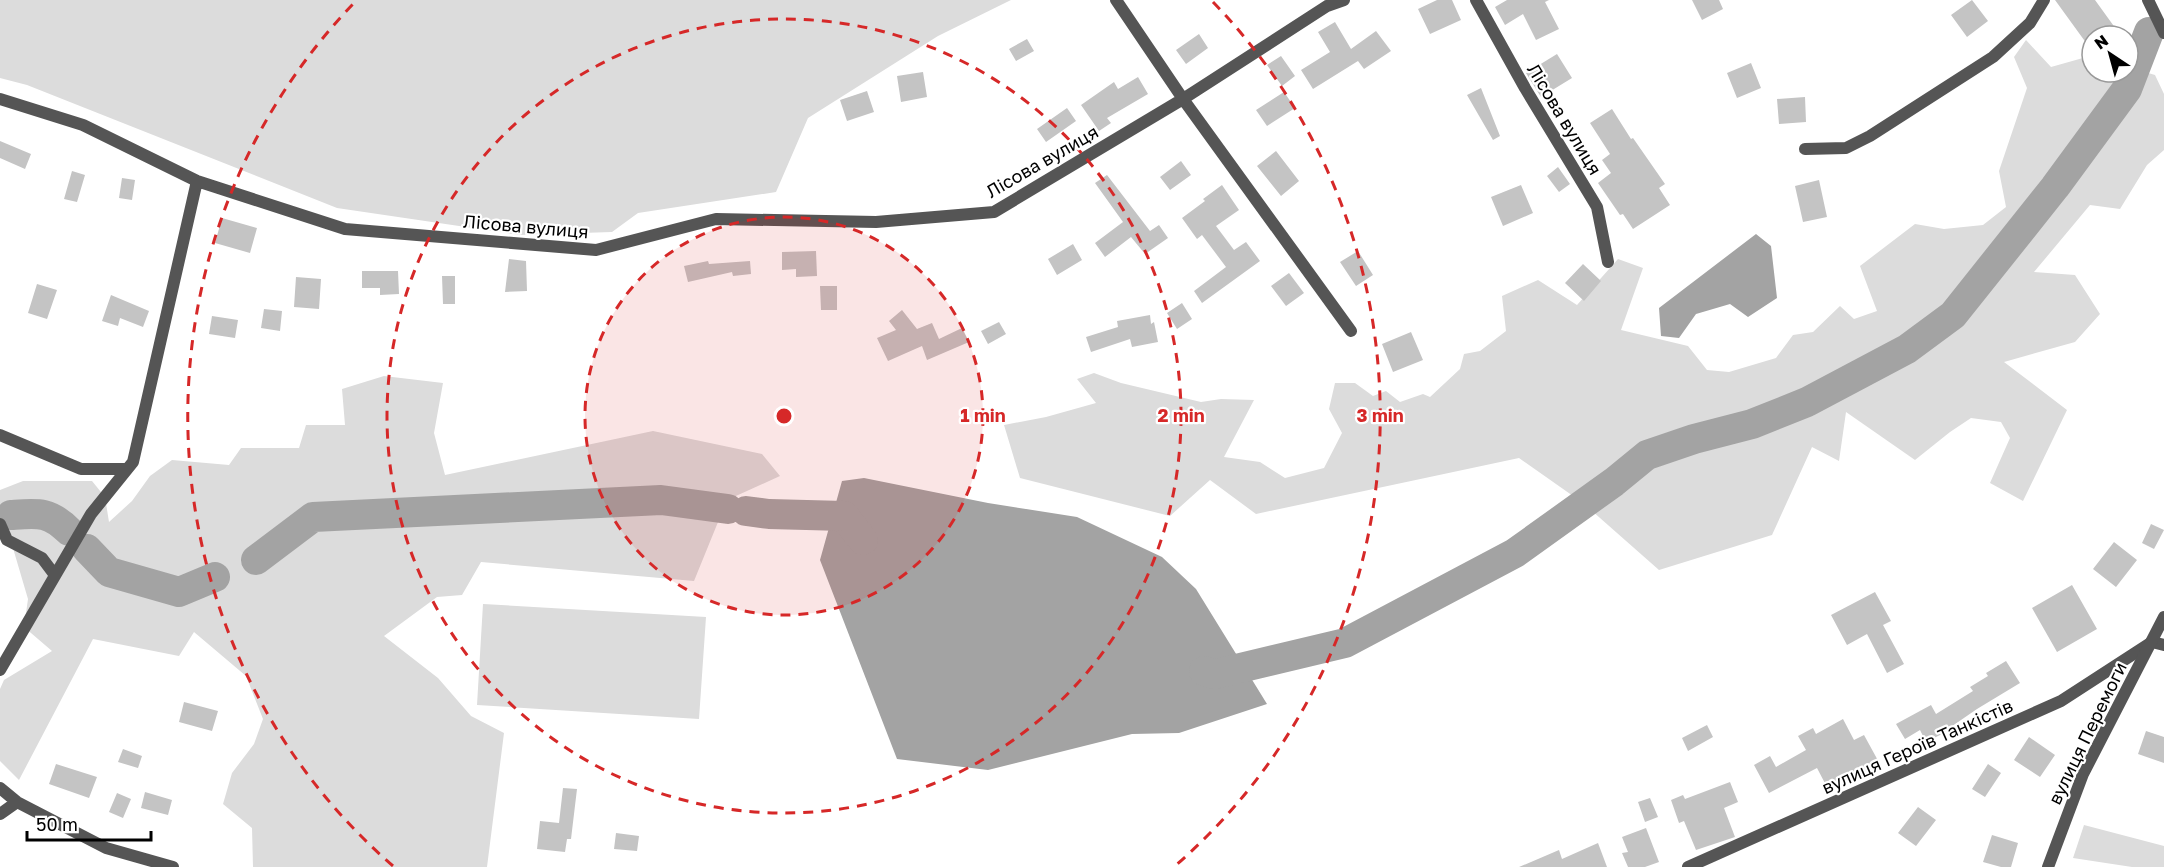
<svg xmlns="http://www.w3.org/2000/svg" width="2164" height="867" viewBox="0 0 2164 867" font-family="'Golos Text',sans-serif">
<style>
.green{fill:#dcdcdc}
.water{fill:#a3a3a3}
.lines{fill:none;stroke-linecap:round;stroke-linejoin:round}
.river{stroke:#a3a3a3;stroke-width:30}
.building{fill:#c4c4c4}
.minor{stroke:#555;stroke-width:12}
.tertiary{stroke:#555;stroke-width:12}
.ring{fill:none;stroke:#d62828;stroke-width:3;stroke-dasharray:10 8}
.labels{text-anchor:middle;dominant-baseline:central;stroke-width:4.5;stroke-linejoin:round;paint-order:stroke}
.street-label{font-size:18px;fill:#000;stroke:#fff}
.centre{fill:#d62828;stroke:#fff;stroke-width:3}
.ring-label{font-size:18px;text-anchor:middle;font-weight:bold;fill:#d62828;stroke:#fff;stroke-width:4.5;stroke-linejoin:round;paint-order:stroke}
</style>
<rect width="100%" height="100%" fill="#fff"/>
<!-- green -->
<path class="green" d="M 0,0 L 1011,0 L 938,36 L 808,118 L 776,192 L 638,213 L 612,232 L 520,235 L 337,208 L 27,85 L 0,78 Z
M 2026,40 L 2051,67 L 2090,56 L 2092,72 L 2128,72 L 2128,67 L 2155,75 L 2164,94 L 2164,150 L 2147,165 L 2120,209 L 2090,205 L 2034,272 L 2075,275 L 2100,314 L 2075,342 L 2004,362 L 2067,410 L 2023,501 L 1990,483 L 2010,438 L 2001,422 L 1971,418 L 1950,432 L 1915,460 L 1846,412 L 1839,461 L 1812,447 L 1772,535 L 1659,570 L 1583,503 L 1519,458 L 1256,514 L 1210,480 L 1170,516 L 1020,478 L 1004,425 L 1046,417 L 1096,403 L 1077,379 L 1094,373 L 1121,383 L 1201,402 L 1221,399 L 1254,400 L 1224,457 L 1260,462 L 1285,478 L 1324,468 L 1342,433 L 1329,409 L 1335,383 L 1355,383 L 1373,396 L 1386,391 L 1400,402 L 1423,394 L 1430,397 L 1460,369 L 1464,354 L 1480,351 L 1506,331 L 1502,296 L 1538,280 L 1577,305 L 1618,259 L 1643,268 L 1621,330 L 1688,346 L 1707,370 L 1729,372 L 1776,358 L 1793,335 L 1813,332 L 1840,306 L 1854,319 L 1877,311 L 1860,266 L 1915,224 L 1944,229 L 1983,225 L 2006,207 L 1999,171 L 2027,88 L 2014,57 Z
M 384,376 L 443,383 L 434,433 L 445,475 L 653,431 L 762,454 L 780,476 L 727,500 L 694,581 L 481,562 L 462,595 L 437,597 L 384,636 L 438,678 L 471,716 L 504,733 L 487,867 L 253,867 L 252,828 L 223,804 L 232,773 L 254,744 L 263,719 L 246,676 L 194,632 L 179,656 L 93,639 L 19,780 L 0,761 L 0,689 L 4,680 L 52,651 L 24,627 L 28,599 L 0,504 L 0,490 L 23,481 L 92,481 L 105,497 L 109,522 L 132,501 L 150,476 L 172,460 L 229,465 L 241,448 L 299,448 L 306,425 L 345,425 L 342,389 Z
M 483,604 L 706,617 L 699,719 L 477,705 Z
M 2084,825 L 2164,846 L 2164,867 L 2132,867 L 2073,858 Z"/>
<!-- water -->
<path class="water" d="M 1756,234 L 1771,246 L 1777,298 L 1748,317 L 1730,304 L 1696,314 L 1679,338 L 1661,336 L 1659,308 Z
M 864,478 L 988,503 L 1077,517 L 1162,557 L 1196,589 L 1267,704 L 1179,733 L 1132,734 L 988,770 L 897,759 L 820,560 L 842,481 Z"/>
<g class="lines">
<!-- river -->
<path class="river" d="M 746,511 L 769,514 L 844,516 L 863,540
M 11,515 C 38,513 49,511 69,531
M 87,549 L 109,572 L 179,592 L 215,577
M 256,560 L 313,517 L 661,500 L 728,509
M 1204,671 L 1215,674 L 1345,643 L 1515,553 L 1614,482 L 1647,455 L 1694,439 L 1752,424 L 1807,402 L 1907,349 L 1953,315 L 2055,187 L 2127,89 L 2149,32"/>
</g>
<!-- building -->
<path class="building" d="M 1437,0 L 1452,0 L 1461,20 L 1430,34 L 1418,9 Z
M 1507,0 L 1549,0 L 1545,2 L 1559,29 L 1536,40 L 1523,14 L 1505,25 L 1495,7 Z
M 1692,0 L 1719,0 L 1723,9 L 1702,20 Z
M 1972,0 L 1988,21 L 1967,37 L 1951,15 Z
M 2055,0 L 2095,0 L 2121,36 L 2092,36 L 2092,51 Z
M 1335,22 L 1351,49 L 1376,31 L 1391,51 L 1364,69 L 1358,61 L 1313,89 L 1301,70 L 1330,52 L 1318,32 Z
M 1199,34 L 1208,48 L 1186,64 L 1176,50 Z
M 1027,39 L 1034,51 L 1016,61 L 1009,49 Z
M 1557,54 L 1572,78 L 1541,97 L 1526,73 Z
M 1281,56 L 1295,76 L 1282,86 L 1267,65 Z
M 1751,63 L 1761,88 L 1737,98 L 1727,73 Z
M 923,72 L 927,97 L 901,102 L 897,76 Z
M 1138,77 L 1148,94 L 1107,118 L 1111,123 L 1099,131 L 1081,105 L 1114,82 L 1118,89 Z
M 1481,88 L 1500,136 L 1493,140 L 1467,95 Z
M 867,91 L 874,112 L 847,121 L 840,100 Z
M 1284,92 L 1295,108 L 1267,126 L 1256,110 Z
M 1805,97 L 1806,122 L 1779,124 L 1777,99 Z
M 1067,108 L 1076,121 L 1046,142 L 1037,129 Z
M 1612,109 L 1631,139 L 1633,138 L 1665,184 L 1659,188 L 1670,205 L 1633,229 L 1623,214 L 1620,215 L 1598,183 L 1611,173 L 1602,160 L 1610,154 L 1590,123 Z
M 0,141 L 31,154 L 25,169 L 0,158 Z
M 1276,151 L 1299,181 L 1281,196 L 1257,166 Z
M 1181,161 L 1191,175 L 1170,190 L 1160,177 Z
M 1558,167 L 1570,184 L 1559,192 L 1547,176 Z
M 72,171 L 85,175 L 77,202 L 64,199 Z
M 1107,175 L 1150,231 L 1159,225 L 1168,238 L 1145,254 L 1131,237 L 1105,257 L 1095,243 L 1123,222 L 1095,183 Z
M 122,178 L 135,180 L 132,200 L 119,198 Z
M 1819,180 L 1827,217 L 1803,222 L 1795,186 Z
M 1222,185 L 1239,210 L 1216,226 L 1234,250 L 1246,242 L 1260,261 L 1202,303 L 1194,291 L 1226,267 L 1202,235 L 1197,239 L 1182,218 L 1205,201 L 1203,199 Z
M 1521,185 L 1533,213 L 1503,226 L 1491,197 Z
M 222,218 L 257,228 L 250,253 L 215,243 Z
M 1073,244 L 1082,260 L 1057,275 L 1048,259 Z
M 816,251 L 817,276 L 796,277 L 796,269 L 782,270 L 782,252 Z
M 1358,251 L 1373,275 L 1356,286 L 1340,262 Z
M 509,259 L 526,261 L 527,291 L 505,292 Z
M 708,261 L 709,264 L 750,261 L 751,274 L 733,276 L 732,272 L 688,282 L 684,266 Z
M 1583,264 L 1601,281 L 1584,301 L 1565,283 Z
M 362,271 L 398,271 L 399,294 L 380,295 L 380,288 L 362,288 Z
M 1289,273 L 1304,293 L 1286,306 L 1271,286 Z
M 442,276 L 455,276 L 455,304 L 443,304 Z
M 296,277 L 321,279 L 319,309 L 294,307 Z
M 37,284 L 57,290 L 47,319 L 28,313 Z
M 820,286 L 837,286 L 837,310 L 821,310 Z
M 111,295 L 149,311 L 143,327 L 120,318 L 118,326 L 102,321 Z
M 1182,303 L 1192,319 L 1177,329 L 1167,313 Z
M 264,309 L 282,311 L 280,331 L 261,328 Z
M 902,310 L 917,329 L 932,323 L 939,339 L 962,328 L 969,342 L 927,360 L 922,346 L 888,361 L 877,338 L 896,330 L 889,321 Z
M 1150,315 L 1151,324 L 1154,322 L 1158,342 L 1132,347 L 1130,339 L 1091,352 L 1086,337 L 1118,327 L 1117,321 Z
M 212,316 L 238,320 L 235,338 L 209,334 Z
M 999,322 L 1006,334 L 988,344 L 981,331 Z
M 1411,332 L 1423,360 L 1393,372 L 1382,344 Z
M 2151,524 L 2164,530 L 2154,549 L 2142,543 Z
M 2114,542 L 2137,560 L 2116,587 L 2093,569 Z
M 2072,585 L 2097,629 L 2057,652 L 2032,608 Z
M 1875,592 L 1891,621 L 1883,625 L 1904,664 L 1887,673 L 1867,634 L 1847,645 L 1831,615 Z
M 2006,661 L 2020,683 L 1977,709 L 1945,731 L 1946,732 L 1926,742 L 1920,730 L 1905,739 L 1896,724 L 1931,705 L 1936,714 L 1973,691 L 1970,687 L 1988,676 L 1986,673 Z
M 184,702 L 218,711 L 212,731 L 179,722 Z
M 1843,719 L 1854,740 L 1864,735 L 1881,766 L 1864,775 L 1862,770 L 1828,789 L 1817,768 L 1769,793 L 1754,765 L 1770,756 L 1776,767 L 1806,750 L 1798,736 L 1813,728 L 1816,734 Z
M 1707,725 L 1713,737 L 1688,751 L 1682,738 Z
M 2146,731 L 2164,737 L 2164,763 L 2138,754 Z
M 2029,737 L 2055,755 L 2040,777 L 2014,760 Z
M 123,749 L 142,756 L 138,768 L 118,762 Z
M 56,764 L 97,777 L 89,798 L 49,784 Z
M 1988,764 L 2001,773 L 1985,797 L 1972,789 Z
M 1730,782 L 1738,802 L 1724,808 L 1735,837 L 1696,850 L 1684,821 L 1679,823 L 1671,800 L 1683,795 L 1685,799 Z
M 563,788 L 577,789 L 571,839 L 567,839 L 565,852 L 537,849 L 540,821 L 559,823 Z
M 145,792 L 172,800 L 168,815 L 141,808 Z
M 117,793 L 131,799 L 123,818 L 109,812 Z
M 1650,798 L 1658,817 L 1645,822 L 1638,802 Z
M 1918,807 L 1936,820 L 1916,846 L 1898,833 Z
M 1646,828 L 1659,862 L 1645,867 L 1628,867 L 1622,853 L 1628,852 L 1622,837 Z
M 616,833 L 639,836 L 637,851 L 614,849 Z
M 1992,835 L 2018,843 L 2011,867 L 2001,867 L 1983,862 Z
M 1598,843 L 1607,867 L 1519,867 L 1559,850 L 1562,859 Z"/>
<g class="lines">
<!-- minor -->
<path class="minor" d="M 1116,0 L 1183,99 L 1351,331
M 1476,0 L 1525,88 L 1597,207 L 1608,262
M 0,99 L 83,125 L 197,181 L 345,229 L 596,250 L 716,219 L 876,222 L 994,212 L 1183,99 L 1327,6 L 1344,0
M 1805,149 L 1846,148 L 1870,136 L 1993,57 L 2030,23 L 2044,0
M 0,435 L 81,469 L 127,469
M 0,524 L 7,540 L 42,558 L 54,574
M 0,670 L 91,514 L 133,462 L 197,181
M 0,788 L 17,802 L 106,848 L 173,867
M 0,814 L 17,802
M 1688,867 L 2061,701 L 2152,642 L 2164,645"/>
<!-- tertiary -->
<path class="tertiary" d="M 2148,0 L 2164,33
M 2048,867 L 2083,774 L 2164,617"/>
</g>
<!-- distance rings -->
<circle cx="784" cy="416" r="199" fill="#d62828" fill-opacity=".12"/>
<g class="ring">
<circle cx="784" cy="416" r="199"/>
<circle cx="784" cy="416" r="397"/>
<path d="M393 866A596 596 0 0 1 355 2M1213 2A596 596 0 0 1 1175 866"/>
</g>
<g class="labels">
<!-- street labels -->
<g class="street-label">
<text transform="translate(1565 119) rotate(59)">Лісова вулиця</text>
<text transform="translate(1042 161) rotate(-30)">Лісова вулиця</text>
<text transform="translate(526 226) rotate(5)">Лісова вулиця</text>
<text transform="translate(2087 733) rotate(-64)">вулиця Перемоги</text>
<text transform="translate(1917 746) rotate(-24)">вулиця Героїв Танкістів</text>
</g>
</g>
<circle cx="784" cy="416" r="9" class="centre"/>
<g class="ring-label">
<text x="983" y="422">1 min</text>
<text x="1181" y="422">2 min</text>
<text x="1380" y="422">3 min</text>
</g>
<!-- north arrow -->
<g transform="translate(2110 54) rotate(324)"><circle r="28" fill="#ffffff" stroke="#999999" stroke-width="1.5"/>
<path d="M0-4.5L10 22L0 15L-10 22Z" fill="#000000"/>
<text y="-9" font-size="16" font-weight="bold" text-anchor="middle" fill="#000000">N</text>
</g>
<!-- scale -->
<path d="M27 831v9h124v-9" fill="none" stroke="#000000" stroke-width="3"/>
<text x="36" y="831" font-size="18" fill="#000000" stroke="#ffffff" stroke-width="4.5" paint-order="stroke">50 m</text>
</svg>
